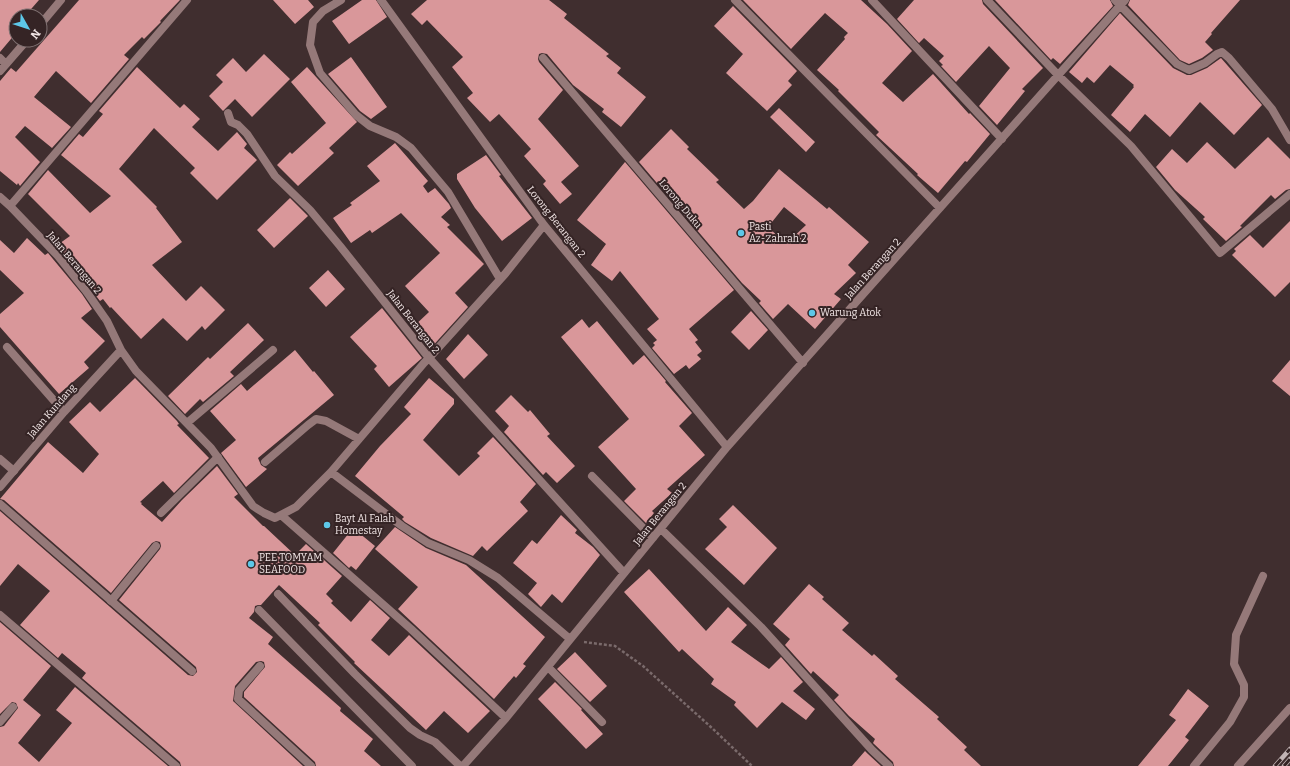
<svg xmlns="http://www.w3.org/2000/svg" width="1290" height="766" viewBox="0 0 1290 766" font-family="Bitter,serif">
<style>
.building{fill:#d9979a;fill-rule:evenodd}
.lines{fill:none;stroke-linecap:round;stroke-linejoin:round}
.path{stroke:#7a6a6b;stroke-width:2.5;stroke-dasharray:3 2;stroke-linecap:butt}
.service{stroke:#957979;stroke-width:8}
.minor{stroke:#957979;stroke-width:8}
.rail-casing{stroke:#c2b4b5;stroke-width:4.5}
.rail{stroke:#352425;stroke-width:3;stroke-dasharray:9;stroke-linecap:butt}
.poi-dot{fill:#5dc7e8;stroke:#352425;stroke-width:1.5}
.labels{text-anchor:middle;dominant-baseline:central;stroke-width:4;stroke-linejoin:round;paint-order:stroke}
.street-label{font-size:10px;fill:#f3e7e7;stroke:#352425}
.poi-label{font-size:10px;fill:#f3e7e7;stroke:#352425;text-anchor:start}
</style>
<rect width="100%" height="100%" fill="#402e2f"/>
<!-- building -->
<path class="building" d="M 0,0 L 39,0 L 25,16 L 16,16 L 16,33 L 0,52 Z
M 79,0 L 180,0 L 160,21 L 161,22 L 144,39 L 142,37 L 124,55 L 129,59 L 91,103 L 56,71 L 34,97 L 71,127 L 52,148 L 25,126 L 15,137 L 40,162 L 20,186 L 18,183 L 17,185 L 0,171 L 0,81 L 11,68 L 16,72 Z
M 273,0 L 308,0 L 314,7 L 295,24 Z
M 362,0 L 376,0 L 387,17 L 349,44 L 332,21 Z
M 427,0 L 549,0 L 567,14 L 564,18 L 609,54 L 606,56 L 621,68 L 617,73 L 646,97 L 621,127 L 602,112 L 604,109 L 573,85 L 547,54 L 542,53 L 539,54 L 538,59 L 539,62 L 563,90 L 538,119 L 579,166 L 561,182 L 572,194 L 560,204 L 543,184 L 546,181 L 524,156 L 531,149 L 499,114 L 490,122 L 467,98 L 473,93 L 452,67 L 463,57 L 427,20 L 422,25 L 411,14 Z
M 743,0 L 861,0 L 887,24 L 912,51 L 882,83 L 903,102 L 933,74 L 969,114 L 970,113 L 990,134 L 967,162 L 965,161 L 938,193 L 917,175 L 918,174 L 876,135 L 879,132 L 838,91 L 839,90 L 817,70 L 845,39 L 844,37 L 848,33 L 825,13 L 791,49 Z
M 914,0 L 982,0 L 983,4 L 1043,68 L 1022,89 L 1025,91 L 997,125 L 979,106 L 1010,68 L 989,46 L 956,82 L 941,66 L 943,65 L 939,61 L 944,56 L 924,38 L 919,43 L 897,19 Z
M 995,0 L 1110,0 L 1113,6 L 1060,64 L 1053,58 L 1051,60 Z
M 1130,0 L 1240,0 L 1211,33 L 1212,34 L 1205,42 L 1213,50 L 1202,58 L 1189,64 L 1180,60 L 1128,5 Z
M 733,6 L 797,71 L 788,81 L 792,85 L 767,111 L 726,73 L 743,54 L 714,26 Z
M 1120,13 L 1173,68 L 1187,75 L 1191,75 L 1207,68 L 1221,58 L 1262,105 L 1234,135 L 1200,102 L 1170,137 L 1145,114 L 1130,132 L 1111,115 L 1134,87 L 1133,86 L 1134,85 L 1110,65 L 1094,83 L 1087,77 L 1082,83 L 1069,72 Z
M 264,54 L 290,79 L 252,117 L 235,99 L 223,111 L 209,96 L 223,82 L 216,75 L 233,58 L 246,72 Z
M 351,57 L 387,107 L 371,119 L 360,111 L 328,74 Z
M 137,67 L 180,108 L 184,104 L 200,119 L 192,127 L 218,151 L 237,132 L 247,144 L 244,148 L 257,160 L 217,200 L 190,173 L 195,168 L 154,128 L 119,169 L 157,207 L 156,208 L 182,242 L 152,265 L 186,301 L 201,286 L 225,310 L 205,330 L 202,326 L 187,341 L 163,318 L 141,339 L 111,307 L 110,308 L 103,299 L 100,301 L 90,288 L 56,246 L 70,236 L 28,194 L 48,170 L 90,213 L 111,196 L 61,155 L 79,134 L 83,137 L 103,114 L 99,111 Z
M 307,67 L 357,122 L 329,148 L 334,153 L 298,186 L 277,165 L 290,152 L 292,154 L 326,123 L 291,82 Z
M 779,108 L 815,142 L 806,152 L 770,117 Z
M 671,129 L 689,147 L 687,149 L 719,180 L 716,182 L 744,209 L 753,201 L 779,169 L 827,209 L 829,207 L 869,242 L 848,265 L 856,273 L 834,294 L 841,299 L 815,329 L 788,304 L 773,319 L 759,303 L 761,301 L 742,283 L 639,162 ZM 784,207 L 806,225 L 786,244 L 768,227 Z
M 1268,137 L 1290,159 L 1290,189 L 1286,190 L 1275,199 L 1271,195 L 1240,226 L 1242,227 L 1226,241 L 1203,219 L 1205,217 L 1175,190 L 1156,167 L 1172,149 L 1187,163 L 1207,142 L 1235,169 Z
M 395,143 L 428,181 L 423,186 L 428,193 L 435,188 L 449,204 L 451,208 L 441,217 L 450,225 L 447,227 L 484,264 L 455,293 L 468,307 L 429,350 L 412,328 L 429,312 L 405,286 L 440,253 L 401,213 L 372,233 L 370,230 L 351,243 L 333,218 L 352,205 L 350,203 L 380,181 L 367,166 Z
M 486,155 L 501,175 L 499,176 L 532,218 L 502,241 L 475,208 L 457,179 L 457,174 Z
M 625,162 L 734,290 L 689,329 L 698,340 L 695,342 L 702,351 L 697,355 L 701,359 L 689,369 L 686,365 L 674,374 L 652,348 L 655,345 L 653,343 L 657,340 L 647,329 L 659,319 L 620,271 L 612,281 L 591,265 L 606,244 L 577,220 Z
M 290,198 L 308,216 L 274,248 L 257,230 Z
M 1290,221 L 1290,282 L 1275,297 L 1232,255 L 1236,251 L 1234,249 L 1250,235 L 1263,248 Z
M 27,238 L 45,255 L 48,253 L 82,294 L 92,309 L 81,318 L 105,341 L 84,362 L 89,368 L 59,394 L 0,327 L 0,314 L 24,293 L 0,270 L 0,240 L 14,253 Z
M 328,270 L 345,289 L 326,307 L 309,288 Z
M 382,308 L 422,358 L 389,387 L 374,369 L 377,366 L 350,337 Z
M 751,311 L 768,330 L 749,350 L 731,332 Z
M 582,319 L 589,328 L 597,321 L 633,365 L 644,355 L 666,381 L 665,382 L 692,413 L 679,426 L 705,455 L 667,489 L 672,493 L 652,511 L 654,513 L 646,523 L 624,501 L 636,489 L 598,447 L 629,419 L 561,337 Z
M 248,323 L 264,340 L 230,372 L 234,376 L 203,402 L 200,399 L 185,414 L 168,396 L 208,357 L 210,359 Z
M 468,334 L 488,355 L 464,379 L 446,359 Z
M 295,350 L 313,372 L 314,371 L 334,395 L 258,458 L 261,465 L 267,469 L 246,487 L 221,453 L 236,440 L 210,411 L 241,384 L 247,391 Z
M 1290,360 L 1290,396 L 1272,381 Z
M 135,378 L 177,421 L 179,424 L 177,425 L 209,458 L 174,493 L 163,481 L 140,502 L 142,503 L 141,504 L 162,522 L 182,500 L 217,466 L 238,494 L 234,497 L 263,526 L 264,526 L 295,555 L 306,544 L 342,576 L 326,594 L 333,601 L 331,603 L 351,622 L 370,600 L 390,618 L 371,640 L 389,656 L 409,635 L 490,711 L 468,733 L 444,711 L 426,730 L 354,663 L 355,662 L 318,625 L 320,623 L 279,585 L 261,605 L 258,605 L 255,606 L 254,612 L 249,618 L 273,637 L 268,644 L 341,708 L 340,711 L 373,739 L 364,751 L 381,766 L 316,766 L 315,762 L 244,697 L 244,692 L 265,667 L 264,662 L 261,661 L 256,662 L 235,686 L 233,701 L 303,766 L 181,766 L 180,762 L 82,678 L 86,673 L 62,653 L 58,658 L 20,625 L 50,591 L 18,564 L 0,586 L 0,511 L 188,675 L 193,676 L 197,672 L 196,667 L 119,600 L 160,549 L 161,546 L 160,542 L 156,541 L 152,543 L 111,593 L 4,500 L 0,499 L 48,442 L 83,473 L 99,454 L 69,422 L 90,402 L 100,412 Z
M 429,378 L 454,399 L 454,404 L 423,440 L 459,476 L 480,456 L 477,453 L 493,437 L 536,484 L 520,502 L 528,511 L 487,551 L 482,546 L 473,556 L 431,538 L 405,522 L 402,519 L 404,517 L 355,476 L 380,446 L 411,414 L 404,407 Z
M 511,395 L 528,412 L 530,410 L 550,434 L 547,436 L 575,466 L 557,483 L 546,472 L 543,475 L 504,432 L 509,426 L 495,411 Z
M 733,505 L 777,548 L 744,585 L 705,549 L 727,527 L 719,519 Z
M 561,515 L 577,530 L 575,533 L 593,547 L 600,555 L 562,603 L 552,594 L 541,607 L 528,594 L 537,583 L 513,563 L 532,540 L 537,544 Z
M 395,527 L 426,548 L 466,565 L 545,637 L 523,664 L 526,666 L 516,678 L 514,676 L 494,699 L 398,609 L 418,587 L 375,549 Z
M 353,528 L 375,546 L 356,570 L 351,566 L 349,568 L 333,553 Z
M 649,569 L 706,631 L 728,607 L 747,625 L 731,642 L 769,669 L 781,657 L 803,682 L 793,691 L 815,709 L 806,720 L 782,702 L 757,728 L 734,705 L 736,702 L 711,684 L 714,679 L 682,649 L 679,652 L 624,592 Z
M 809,584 L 824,597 L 822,599 L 849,623 L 842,630 L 872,656 L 874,654 L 898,676 L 895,679 L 939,717 L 937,719 L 967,747 L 964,750 L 981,766 L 894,766 L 893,762 L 873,743 L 875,739 L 849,716 L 834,700 L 839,695 L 813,671 L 811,674 L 785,645 L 790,639 L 773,624 Z
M 0,622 L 51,666 L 23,700 L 41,715 L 18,743 L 39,762 L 72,723 L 56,710 L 75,687 L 168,766 L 0,766 L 0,727 L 4,726 L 18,708 L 16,703 L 12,702 L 0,714 Z
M 575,652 L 607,686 L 590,702 L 557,669 Z
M 555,682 L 582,709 L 581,710 L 603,734 L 586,749 L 538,699 Z
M 1188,689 L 1209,706 L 1185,737 L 1189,740 L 1168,766 L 1138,766 L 1176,720 L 1169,715 Z
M 865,751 L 868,754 L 881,766 L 852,766 Z"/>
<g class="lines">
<!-- path -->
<path class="path" d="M 584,642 L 615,646 L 643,666 L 712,728 L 752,766"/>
<!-- service -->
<path class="service" d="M 0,459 L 14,471
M 111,601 L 156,546
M 0,722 L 13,707
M 1194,766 L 1230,722 L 1244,697 L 1244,685 L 1234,664 L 1236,635 L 1263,576"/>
<!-- minor -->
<path class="minor" d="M 341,0 L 323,11 L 313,22 L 310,45 L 320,73 L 356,115 L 370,126 L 396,137 L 411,148 L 448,192 L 500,279
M 381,0 L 544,225 L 727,447
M 735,0 L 940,208
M 872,0 L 1002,139
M 987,0 L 1058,75 L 1131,146 L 1220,253 L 1290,194
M 1115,0 L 1177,64 L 1189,70 L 1205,63 L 1217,54 L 1222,52 L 1229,58 L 1272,109 L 1290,140
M 40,25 L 61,0
M 0,58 L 6,64
M 543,58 L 803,363
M 0,71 L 27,40
M 228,113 L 231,122 L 238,125 L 247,134 L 275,176 L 310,210 L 340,246 L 429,358 L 624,573
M 0,197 L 10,206 L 58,256 L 86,291 L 107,321 L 121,350 L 136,371 L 211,448 L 253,506 L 264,513 L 275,518 L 296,507 L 331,472 L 424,363 L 429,358 L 505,274 L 544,225
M 10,206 L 187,0
M 7,347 L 64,412
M 187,423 L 273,350
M 265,462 L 308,425 L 316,419 L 326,421 L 359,439
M 331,472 L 402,526 L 428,543 L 469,560 L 498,578 L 570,639
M 592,476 L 653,538
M 0,487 L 64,412 L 121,350
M 0,504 L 192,671
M 161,513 L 218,457
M 281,515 L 411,629 L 506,718
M 661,529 L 761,627 L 872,750 L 889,766
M 278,594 L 355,674 L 410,728 L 420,735 L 435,742 L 460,766
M 259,610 L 412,766
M 0,615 L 176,766
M 260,666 L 239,690 L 238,699 L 311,766
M 548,667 L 602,722
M 463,766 L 506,718 L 727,447 L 1125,0
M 1238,766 L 1290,708"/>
<!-- rail casing -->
<g class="rail-casing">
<path id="rail" d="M 1275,766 L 1290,749
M 1284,766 L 1290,759"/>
</g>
<!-- rail -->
<use href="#rail" class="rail"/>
</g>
<!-- markers -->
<g class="poi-dot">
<circle cx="741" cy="233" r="4"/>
<circle cx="812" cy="313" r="4"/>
<circle cx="327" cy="525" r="4"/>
<circle cx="251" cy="564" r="4"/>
</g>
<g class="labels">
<!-- street labels -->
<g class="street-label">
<text transform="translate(680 204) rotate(50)">Lorong Duku</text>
<text transform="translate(556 222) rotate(52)">Lorong Berangan 2</text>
<text transform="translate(74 263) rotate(50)">Jalan Berangan 2</text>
<text transform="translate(873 269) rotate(-48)">Jalan Berangan 2</text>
<text transform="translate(413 322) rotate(52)">Jalan Berangan 2</text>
<text transform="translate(52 411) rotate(-49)">Jalan Kundang</text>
<text transform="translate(660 514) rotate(-51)">Jalan Berangan 2</text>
</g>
<!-- poi labels -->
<g class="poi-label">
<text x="749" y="227">Pasti<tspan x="749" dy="12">Az-Zahrah 2</tspan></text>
<text x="820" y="313">Warung Atok</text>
<text x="335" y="519">Bayt Al Falah<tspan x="335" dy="12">Homestay</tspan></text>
<text x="259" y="558">PEE TOMYAM<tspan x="259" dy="12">SEAFOOD</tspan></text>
</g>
</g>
<!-- north arrow -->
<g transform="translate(28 28) rotate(129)"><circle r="19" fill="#352425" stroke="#817273"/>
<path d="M0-3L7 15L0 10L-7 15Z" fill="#5dc7e8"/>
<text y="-6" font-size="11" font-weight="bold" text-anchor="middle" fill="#f3e7e7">N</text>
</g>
</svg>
